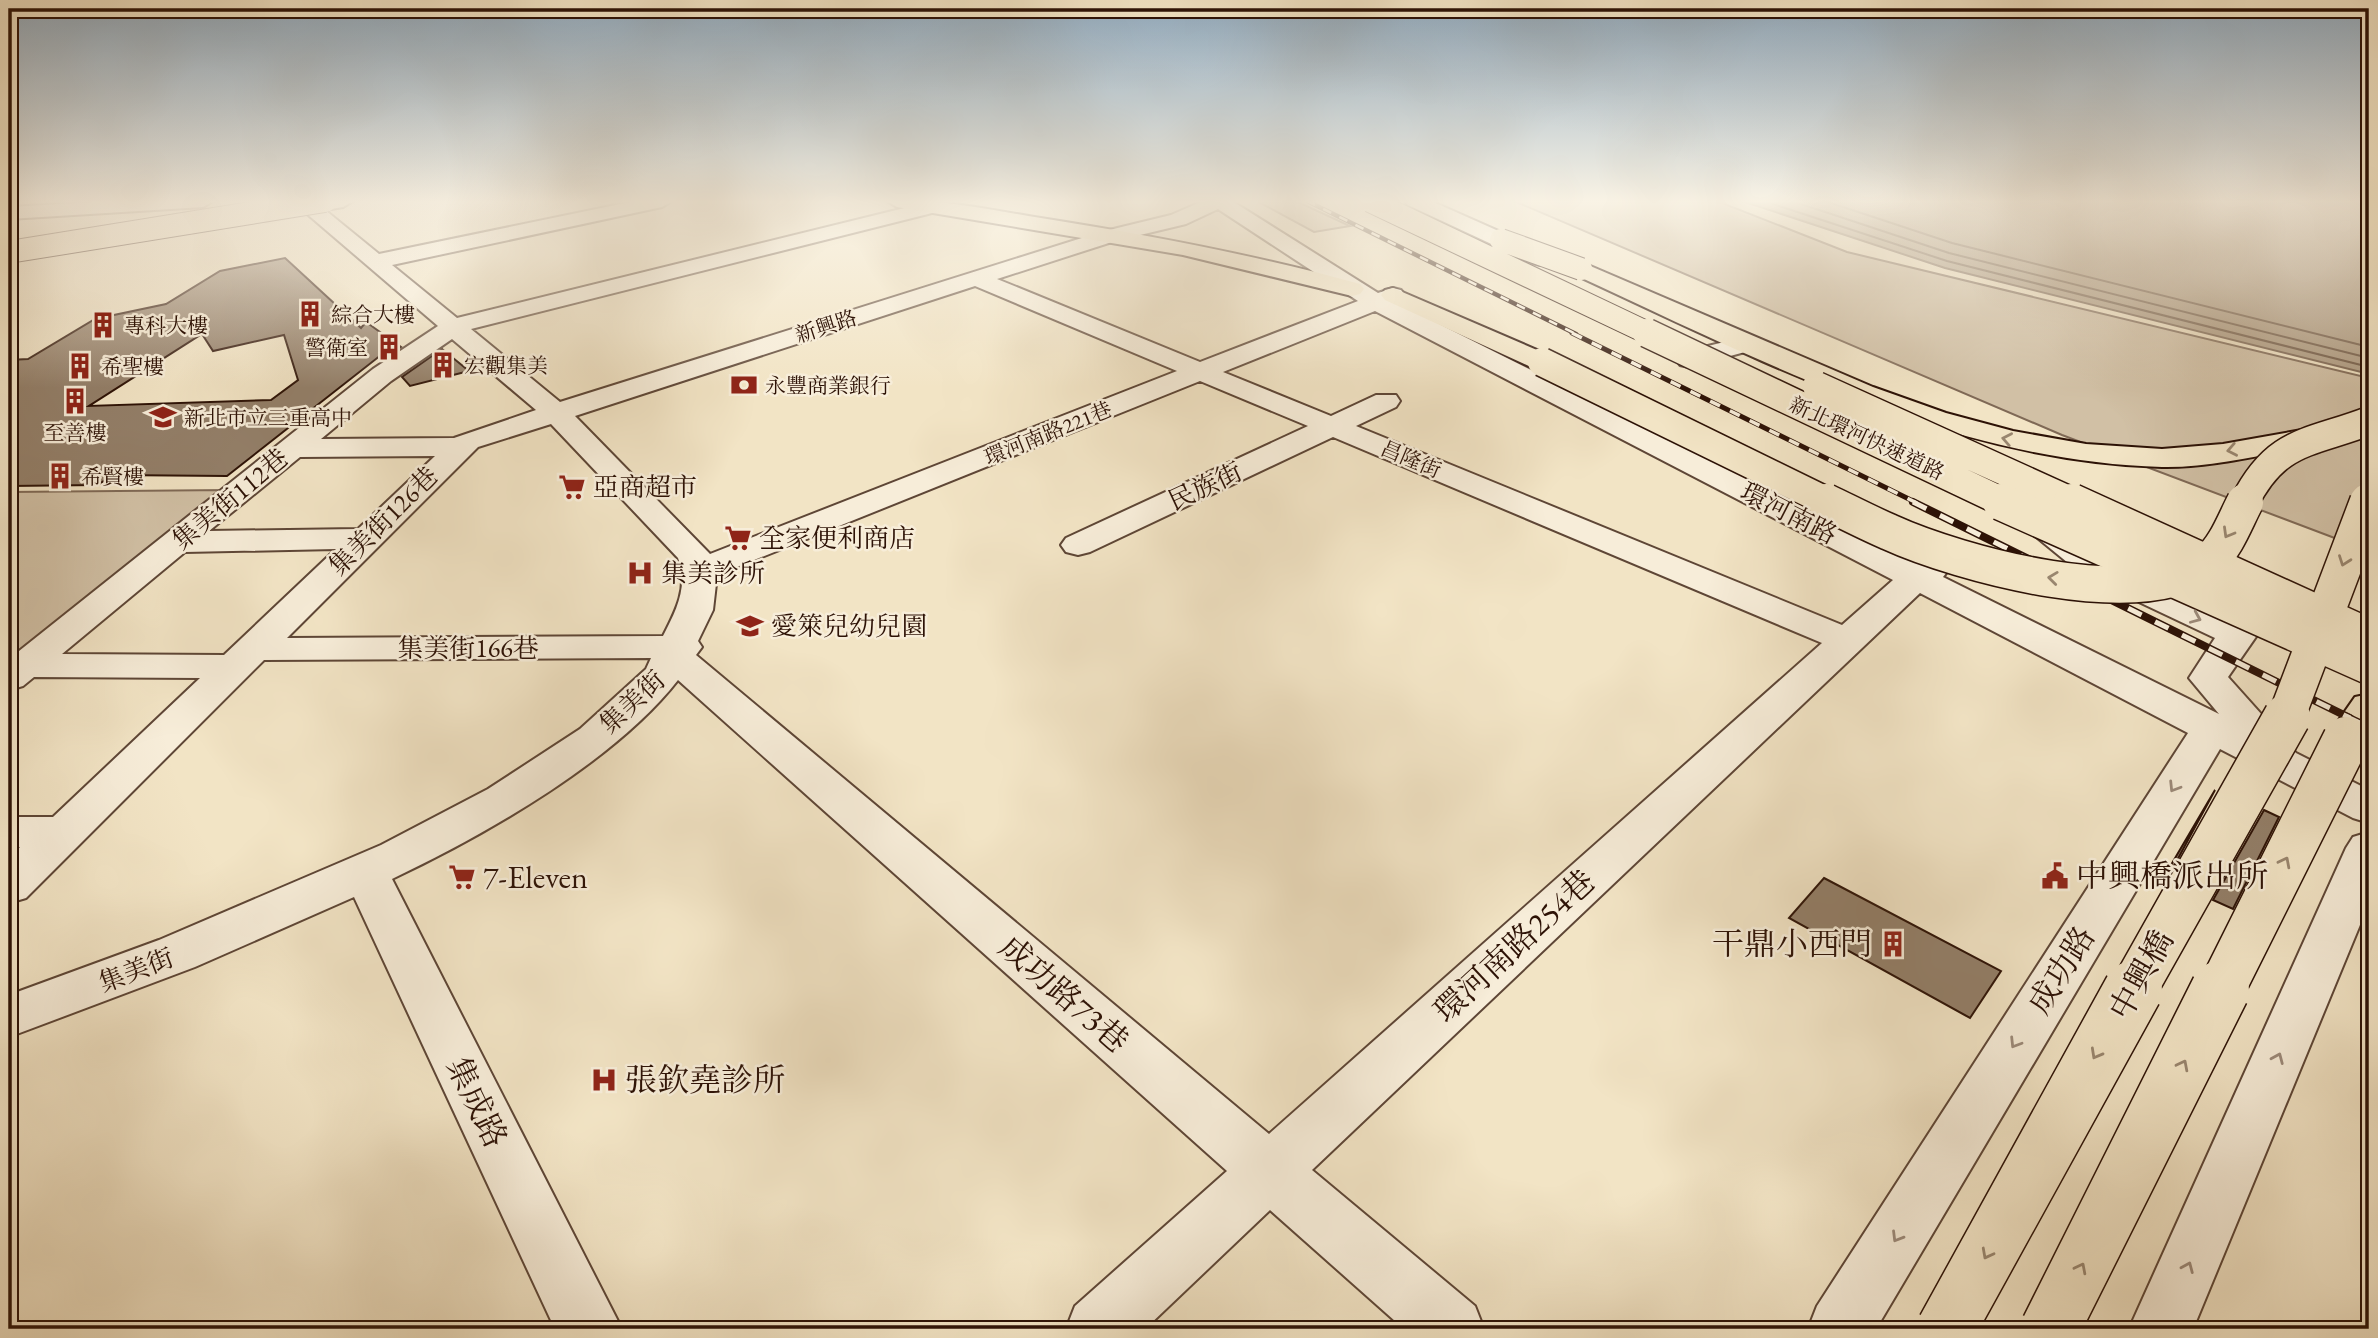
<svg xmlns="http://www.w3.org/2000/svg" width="2378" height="1338" viewBox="0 0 2378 1338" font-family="'EB Garamond','Noto Serif TC',serif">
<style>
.green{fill:#d1c0a5;stroke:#7f6956;stroke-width:2}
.water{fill:#af9d84;stroke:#7b6552;stroke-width:2}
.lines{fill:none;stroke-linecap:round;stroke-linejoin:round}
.shore{stroke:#6e5845;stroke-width:2}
.building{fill:#937f69;stroke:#2d1206;stroke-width:2;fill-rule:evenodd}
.minor-casing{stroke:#5e4636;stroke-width:4}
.major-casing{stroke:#2d1206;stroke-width:4}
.highway-casing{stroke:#2d1206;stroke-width:4}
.minor{fill:#f7edd9;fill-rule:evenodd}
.major{fill:#f2e4c5;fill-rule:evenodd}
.highway{fill:#f2e4c5;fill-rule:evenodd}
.rail-far3-casing{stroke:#2d1206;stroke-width:4.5}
.rail-far2-casing{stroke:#2d1206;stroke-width:5}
.rail-far1-casing{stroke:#2d1206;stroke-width:8}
.rail-casing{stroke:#2d1206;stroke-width:9}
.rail-far3{stroke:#f7edd9;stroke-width:2.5;stroke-dasharray:9;stroke-linecap:butt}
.rail-far2{stroke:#f7edd9;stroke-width:3.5;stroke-dasharray:11;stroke-linecap:butt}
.rail-far1{stroke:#f7edd9;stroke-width:5;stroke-dasharray:15;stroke-linecap:butt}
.rail{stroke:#f7edd9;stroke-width:6;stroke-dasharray:18;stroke-linecap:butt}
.major-bridge-far3-casing{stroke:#2d1206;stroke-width:31;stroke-linecap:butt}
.major-bridge-far2-casing{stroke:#2d1206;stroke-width:39;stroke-linecap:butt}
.major-bridge-far1-casing{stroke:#2d1206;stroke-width:49;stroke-linecap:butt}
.major-bridge-casing{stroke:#2d1206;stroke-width:61;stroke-linecap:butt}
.highway-bridge-far2-casing{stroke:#2d1206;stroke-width:24;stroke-linecap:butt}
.highway-bridge-far1-casing{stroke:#2d1206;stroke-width:31;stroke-linecap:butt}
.highway-bridge-casing{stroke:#2d1206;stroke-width:39;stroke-linecap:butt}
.major-bridge-far3{stroke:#f2e4c5;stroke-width:28}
.major-bridge-far2{stroke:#f2e4c5;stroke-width:36}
.major-bridge-far1{stroke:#f2e4c5;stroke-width:46}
.major-bridge{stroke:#f2e4c5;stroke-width:58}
.highway-bridge-far2{stroke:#f2e4c5;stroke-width:22}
.highway-bridge-far1{stroke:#f2e4c5;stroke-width:28}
.highway-bridge{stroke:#f2e4c5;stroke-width:36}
.oneway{stroke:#99866f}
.oneway2{stroke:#9c8a7a}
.labels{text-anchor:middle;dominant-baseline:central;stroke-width:5;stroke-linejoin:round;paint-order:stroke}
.far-poi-label{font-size:21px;fill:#2d1206;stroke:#f7edd9;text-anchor:start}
.far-street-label{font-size:21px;fill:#2d1206;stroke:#f7edd9}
.street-label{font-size:26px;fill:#2d1206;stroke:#f7edd9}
.poi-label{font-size:26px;fill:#2d1206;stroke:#f7edd9;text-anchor:start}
.near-poi-label{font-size:32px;fill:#2d1206;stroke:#f7edd9;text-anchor:start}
.near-street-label{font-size:32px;fill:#2d1206;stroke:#f7edd9}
</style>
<rect width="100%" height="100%" fill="#f2e4c5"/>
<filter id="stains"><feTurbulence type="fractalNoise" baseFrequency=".00286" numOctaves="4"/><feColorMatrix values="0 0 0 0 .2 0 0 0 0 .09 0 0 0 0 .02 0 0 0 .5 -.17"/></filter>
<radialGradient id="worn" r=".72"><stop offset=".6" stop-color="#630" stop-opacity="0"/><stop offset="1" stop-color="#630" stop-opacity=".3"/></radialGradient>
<!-- green -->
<path class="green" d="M 1257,201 L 1296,201 L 1350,226 L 1314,232 Z
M 1514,201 L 1717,201 L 1847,252 L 2369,378 L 2369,551 L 2062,435 Z
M 227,490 L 9,660 L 9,492 Z"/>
<!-- water -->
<path class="water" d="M 1742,201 L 2369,201 L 2369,374 L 1945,268 Z"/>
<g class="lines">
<!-- shore -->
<path class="shore" d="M 1764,201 L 1947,261 L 2369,367
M 1792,201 L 1949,253 L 2369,358
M 1825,201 L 1952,243 L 2369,347"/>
</g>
<!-- building -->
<path class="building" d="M 285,258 L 361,328 L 366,322 L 401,347 L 384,358 L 381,355 L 227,476 L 112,475 L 98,485 L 9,486 L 9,360 L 28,359 L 95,319 L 166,304 L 220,271 ZM 202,334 L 213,351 L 284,335 L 298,380 L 271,400 L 89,406 Z
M 442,349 L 469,371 L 410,386 L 402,377 Z
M 2215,790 L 2167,879 L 2164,877 Z
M 2264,810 L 2279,817 L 2233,909 L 2213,900 Z
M 1824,878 L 2001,971 L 1970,1018 L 1789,918 Z"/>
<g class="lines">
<!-- minor casing -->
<g class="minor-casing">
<path id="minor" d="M 111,201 L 213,201 L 203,207 L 9,219 L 9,207 Z
M 292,201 L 314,201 L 379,254 L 635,201 L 672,201 L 662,207 L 392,265 L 457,318 L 933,201 L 943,207 L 940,211 L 471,329 L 560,402 L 1101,232 L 1171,215 L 1203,201 L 1232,201 L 1378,293 L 1393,288 L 1401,290 L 1405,295 L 1395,302 L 1917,563 L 1934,557 L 1946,560 L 1951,567 L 1943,577 L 2219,714 L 2189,678 L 2215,638 L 2084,576 L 2023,526 L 2027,519 L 2039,516 L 2051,519 L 2108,562 L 2230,618 C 2242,606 2249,603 2266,607 L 2271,615 L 2228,677 L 2296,753 L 2369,790 L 2369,823 L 2353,818 L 2220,749 L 1876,1329 L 1808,1329 L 1817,1306 L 2188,733 L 1920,593 L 1312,1170 L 1475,1306 L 1484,1329 L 1404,1329 L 1270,1210 L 1145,1329 L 1066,1329 L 1075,1306 L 1227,1171 L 678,680 C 615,761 485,835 392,879 L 622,1329 L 555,1329 L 354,897 L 195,967 L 9,1037 L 9,995 L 159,940 L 381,845 L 488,789 L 580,729 L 646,669 L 651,658 L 264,660 L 26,898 L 9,903 L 9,858 L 20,847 L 9,847 L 9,817 L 53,817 L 200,678 L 34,677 L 23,686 L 9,690 L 9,659 L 373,369 L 438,326 ZM 1218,209 L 1358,301 L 1200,362 L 997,279 L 1115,241 L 1186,224 ZM 975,286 L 1177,371 L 710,554 L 575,416 ZM 1375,311 L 1893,580 L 1842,625 L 1356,426 L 1396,407 L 1400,401 L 1396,395 L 1376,395 L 1331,416 L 1223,372 ZM 452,339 L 536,410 L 454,438 L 321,439 L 391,381 ZM 1200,381 L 1308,426 L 1066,538 L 1061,545 L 1066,552 L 1078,555 L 1090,552 L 1333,437 L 1822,643 L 1269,1134 L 696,655 L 702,647 L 698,641 L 713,610 L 717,575 ZM 551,424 L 678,558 C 689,586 676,611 663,636 L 287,638 L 478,447 ZM 435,456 L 358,529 L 209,531 L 300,457 ZM 336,549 L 224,655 L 62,654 L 185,552 Z
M 1405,201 L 1431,201 L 1548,253 L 1551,258 L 1540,265 L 1532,263 L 1408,205 Z
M 1736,339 L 1745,342 L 1749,347 L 1745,352 L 1689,367 L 1680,365 L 1676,359 L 1680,353 Z
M 2369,832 L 2369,903 L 2193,1329 L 2129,1329 L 2346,848 L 2353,837 Z"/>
</g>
<!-- major casing -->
<g class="major-casing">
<path id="major" d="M 310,201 L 353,201 L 343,207 L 284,217 L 274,211 L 277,207 Z
M 887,201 C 939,198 990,210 1041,218 C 1149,235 1255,255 1360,284 L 1364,289 L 1360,294 L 1352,296 L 1183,255 L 897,207 Z
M 1393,288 L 1551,356 L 1555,362 L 1551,368 L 1533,368 L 1385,300 L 1381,295 L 1385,290 Z
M 2369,694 L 2369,736 L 2361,749 L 2346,753 L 2331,749 L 2325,740 L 2355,697 Z"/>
</g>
<!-- highway casing -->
<g class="highway-casing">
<path id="highway" d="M 1581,262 L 1873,387 L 1946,413 L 2013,431 L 2086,444 L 2162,449 L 2223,444 L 2324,426 L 2334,429 L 2339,435 L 2334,441 L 2324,444 C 2270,452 2216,468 2162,467 C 1951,461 1760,360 1573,274 L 1570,269 Z"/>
</g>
<!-- minor -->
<use href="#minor" class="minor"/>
<!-- major -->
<use href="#major" class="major"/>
<!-- highway -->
<use href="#highway" class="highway"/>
<!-- rail-far3 casing -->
<g class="rail-far3-casing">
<path id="rail-far3" d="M 1307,201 L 1576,334"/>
</g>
<!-- rail-far2 casing -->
<g class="rail-far2-casing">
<path id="rail-far2" d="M 1572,333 L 1917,503"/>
</g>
<!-- rail-far1 casing -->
<g class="rail-far1-casing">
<path id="rail-far1" d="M 1913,502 L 2350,718"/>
</g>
<!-- rail casing -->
<g class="rail-casing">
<path id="rail" d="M 2346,717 L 2369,728"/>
</g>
<!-- rail-far3 -->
<use href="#rail-far3" class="rail-far3"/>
<!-- rail-far2 -->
<use href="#rail-far2" class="rail-far2"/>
<!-- rail-far1 -->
<use href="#rail-far1" class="rail-far1"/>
<!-- rail -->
<use href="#rail" class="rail"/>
<!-- major-bridge-far3 casing -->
<g class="major-bridge-far3-casing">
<path id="major-bridge-far3" d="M 1542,362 L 1830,503
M 2244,503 C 2276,439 2309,444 2369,421
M 2367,503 L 2369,498"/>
</g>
<!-- major-bridge-far2 casing -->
<g class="major-bridge-far2-casing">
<path id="major-bridge-far2" d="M 1826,502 C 1847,512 1868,523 1889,532 C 1959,564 2144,615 2209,561 C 2226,547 2235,521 2245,502
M 2286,718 L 2368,502"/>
</g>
<!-- major-bridge-far1 casing -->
<g class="major-bridge-far1-casing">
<path id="major-bridge-far1" d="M 2132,992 L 2287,717
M 2220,992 L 2346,740"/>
</g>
<!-- major-bridge casing -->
<g class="major-bridge-casing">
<path id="major-bridge" d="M 1946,1329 L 2133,990
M 2050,1329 L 2220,990"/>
</g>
<!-- highway-bridge-far2 casing -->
<g class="highway-bridge-far2-casing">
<path id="highway-bridge-far2" d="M 1370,201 L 1650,334
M 1501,240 L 1581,269
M 9,252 L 325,201"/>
</g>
<!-- highway-bridge-far1 casing -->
<g class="highway-bridge-far1-casing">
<path id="highway-bridge-far1" d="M 1647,333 L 2005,503
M 1817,386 L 2075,503"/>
</g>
<!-- highway-bridge casing -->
<g class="highway-bridge-casing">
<path id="highway-bridge" d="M 2001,502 L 2369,666
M 2072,502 L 2369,637"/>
</g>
<!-- major-bridge-far3 -->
<use href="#major-bridge-far3" class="major-bridge-far3"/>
<!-- major-bridge-far2 -->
<use href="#major-bridge-far2" class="major-bridge-far2"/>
<!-- major-bridge-far1 -->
<use href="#major-bridge-far1" class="major-bridge-far1"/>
<!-- major-bridge -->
<use href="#major-bridge" class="major-bridge"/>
<!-- highway-bridge-far2 -->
<use href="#highway-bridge-far2" class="highway-bridge-far2"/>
<!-- highway-bridge-far1 -->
<use href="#highway-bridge-far1" class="highway-bridge-far1"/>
<!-- highway-bridge -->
<use href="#highway-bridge" class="highway-bridge"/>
</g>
<!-- one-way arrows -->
<defs><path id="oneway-chevron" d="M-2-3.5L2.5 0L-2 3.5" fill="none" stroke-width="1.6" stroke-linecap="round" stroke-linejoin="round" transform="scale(1.75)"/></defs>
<g class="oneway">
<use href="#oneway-chevron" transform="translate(2007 439) rotate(-169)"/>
<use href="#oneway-chevron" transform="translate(2232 450) rotate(169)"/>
<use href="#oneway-chevron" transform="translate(2228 533) rotate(120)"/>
<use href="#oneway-chevron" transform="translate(2344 561) rotate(110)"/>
<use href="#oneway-chevron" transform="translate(2053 578) rotate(-173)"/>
<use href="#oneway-chevron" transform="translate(2285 862) rotate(-63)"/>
<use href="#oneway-chevron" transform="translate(2096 1054) rotate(119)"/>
<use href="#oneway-chevron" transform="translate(2183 1065) rotate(-63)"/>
<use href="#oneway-chevron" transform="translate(1987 1254) rotate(118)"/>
<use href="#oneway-chevron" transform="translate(2081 1268) rotate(-63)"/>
</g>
<g class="oneway2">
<use href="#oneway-chevron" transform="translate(2196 618) rotate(23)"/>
<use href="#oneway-chevron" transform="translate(2174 787) rotate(122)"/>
<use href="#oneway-chevron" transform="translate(2015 1043) rotate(122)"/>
<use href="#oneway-chevron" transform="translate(2278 1058) rotate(-67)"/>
<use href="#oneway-chevron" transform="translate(1897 1237) rotate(121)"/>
<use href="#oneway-chevron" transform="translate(2188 1267) rotate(-67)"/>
</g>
<!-- sky -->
<linearGradient id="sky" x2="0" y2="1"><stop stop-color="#91abc0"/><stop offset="0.52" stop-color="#f9f3e5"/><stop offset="1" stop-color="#f9f3e5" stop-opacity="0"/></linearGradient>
<rect width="2378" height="388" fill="url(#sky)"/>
<!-- icons -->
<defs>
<g id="building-bare" transform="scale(2.1)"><path d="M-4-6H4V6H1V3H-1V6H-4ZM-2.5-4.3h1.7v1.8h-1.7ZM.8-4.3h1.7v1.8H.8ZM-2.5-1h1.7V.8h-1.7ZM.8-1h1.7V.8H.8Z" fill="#8f2418" stroke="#f7edd9" stroke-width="2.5" paint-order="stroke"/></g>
<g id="bank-bare" transform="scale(2.1)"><path d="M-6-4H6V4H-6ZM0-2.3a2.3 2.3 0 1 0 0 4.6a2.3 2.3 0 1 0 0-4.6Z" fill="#8f2418" stroke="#f7edd9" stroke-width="2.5" paint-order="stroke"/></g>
<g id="school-bare" transform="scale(2.1)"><path d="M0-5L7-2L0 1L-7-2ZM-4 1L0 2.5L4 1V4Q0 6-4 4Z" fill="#8f2418" stroke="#f7edd9" stroke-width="2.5" paint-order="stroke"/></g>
<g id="supermarket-bare" transform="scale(2.1)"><path d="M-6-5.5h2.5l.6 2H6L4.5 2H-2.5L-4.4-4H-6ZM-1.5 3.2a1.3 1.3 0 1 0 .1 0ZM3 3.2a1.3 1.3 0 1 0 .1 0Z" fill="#8f2418" stroke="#f7edd9" stroke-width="2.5" paint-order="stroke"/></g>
<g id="hospital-bare" transform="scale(2.1)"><path d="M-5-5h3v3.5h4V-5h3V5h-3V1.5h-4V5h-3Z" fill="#8f2418" stroke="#f7edd9" stroke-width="2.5" paint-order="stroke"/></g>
<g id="civic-bare" transform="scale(2.1)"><path d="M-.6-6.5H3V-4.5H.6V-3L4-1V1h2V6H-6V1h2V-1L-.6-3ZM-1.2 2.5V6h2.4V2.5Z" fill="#8f2418" stroke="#f7edd9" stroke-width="2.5" paint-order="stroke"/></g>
</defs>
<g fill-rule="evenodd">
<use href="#building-bare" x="310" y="314"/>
<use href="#building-bare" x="103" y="325"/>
<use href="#building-bare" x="389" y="347"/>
<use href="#building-bare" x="443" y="365"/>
<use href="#building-bare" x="80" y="366"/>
<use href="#bank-bare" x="744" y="385"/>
<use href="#building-bare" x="75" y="401"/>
<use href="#school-bare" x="163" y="417"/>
<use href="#building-bare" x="60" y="476"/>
<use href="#supermarket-bare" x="572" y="487"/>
<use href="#supermarket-bare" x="738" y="538"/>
<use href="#hospital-bare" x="640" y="573"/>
<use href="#school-bare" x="750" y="626"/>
<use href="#civic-bare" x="2055" y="876"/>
<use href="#supermarket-bare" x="462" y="877"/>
<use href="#building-bare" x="1893" y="944"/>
<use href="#hospital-bare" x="604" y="1080"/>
</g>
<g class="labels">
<!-- far-poi labels -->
<g class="far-poi-label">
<text x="331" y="314">綜合大樓</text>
<text x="124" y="325">專科大樓</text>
<text x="368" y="347" text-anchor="end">警衛室</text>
<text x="464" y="365">宏觀集美</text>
<text x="101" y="366">希聖樓</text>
<text x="765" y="385">永豐商業銀行</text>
<text x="184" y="417">新北市立三重高中</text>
<text x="75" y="432" text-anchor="middle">至善樓</text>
<text x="81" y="476">希賢樓</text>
</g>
<!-- far-street labels -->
<g class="far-street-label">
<text transform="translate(826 326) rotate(-18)">新興路</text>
<text transform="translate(1048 433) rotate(-22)">環河南路221巷</text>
<text transform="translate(1867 438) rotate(25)">新北環河快速道路</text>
<text transform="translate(1411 459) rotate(23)">昌隆街</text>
</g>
<!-- street labels -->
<g class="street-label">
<text transform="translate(1205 486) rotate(-25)">民族街</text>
<text transform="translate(230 499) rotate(-40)">集美街112巷</text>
<text transform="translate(1789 513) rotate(27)">環河南路</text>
<text transform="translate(383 521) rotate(-45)">集美街126巷</text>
<text x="468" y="648">集美街166巷</text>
<text transform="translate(632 702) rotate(-43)">集美街</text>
<text transform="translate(136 970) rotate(-21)">集美街</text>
</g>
<!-- poi labels -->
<g class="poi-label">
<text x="593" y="487">亞商超市</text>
<text x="759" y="538">全家便利商店</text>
<text x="661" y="573">集美診所</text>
<text x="771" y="626">愛箂兒幼兒園</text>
</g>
<!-- near-poi labels -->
<g class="near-poi-label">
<text x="2076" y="876">中興橋派出所</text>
<text x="483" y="877">7-Eleven</text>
<text x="1872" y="944" text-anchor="end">干鼎小西門</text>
<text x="625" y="1080">張欽堯診所</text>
</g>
<!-- near-street labels -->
<g class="near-street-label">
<text transform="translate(1514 946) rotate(-43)">環河南路254巷</text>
<text transform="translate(2061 970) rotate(-58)">成功路</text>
<text transform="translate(2141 975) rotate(-61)">中興橋</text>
<text transform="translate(1064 994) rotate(41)">成功路73巷</text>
<text transform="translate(477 1102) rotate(64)">集成路</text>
</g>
</g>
<!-- margin -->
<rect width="2378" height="1338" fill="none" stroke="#f2e4c5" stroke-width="35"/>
<rect x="10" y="10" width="2357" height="1317" fill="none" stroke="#2d1206" stroke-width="3.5"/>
<rect x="18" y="18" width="2343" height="1303" fill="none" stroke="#2d1206" stroke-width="2"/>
<rect width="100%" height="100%" filter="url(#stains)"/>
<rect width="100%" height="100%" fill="url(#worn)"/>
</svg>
